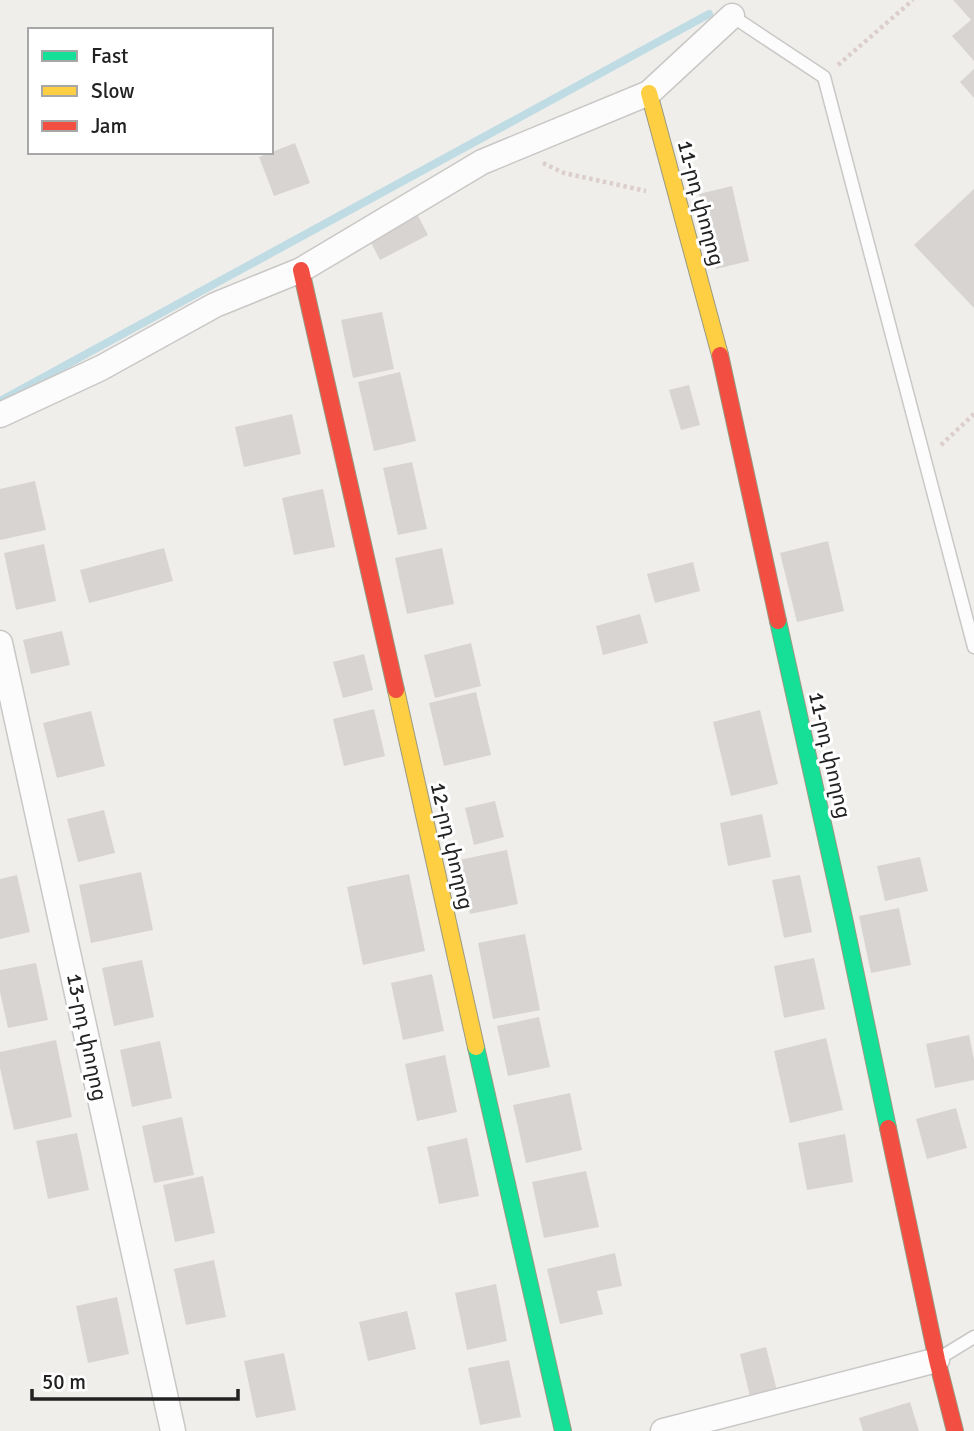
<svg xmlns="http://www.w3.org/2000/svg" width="974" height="1431" viewBox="0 0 974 1431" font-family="Signika,'Noto Sans Armenian',sans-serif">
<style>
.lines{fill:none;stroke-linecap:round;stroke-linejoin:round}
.stream{stroke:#bfdbe3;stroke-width:8}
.building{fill:#d7d4d2}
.lane-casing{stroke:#c9c8c7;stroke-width:15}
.street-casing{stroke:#c9c8c7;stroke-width:27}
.fast-casing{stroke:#999a82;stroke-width:18}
.slow-casing{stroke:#999a82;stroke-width:18}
.jam-casing{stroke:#999a82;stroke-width:18}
.path{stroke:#dccecd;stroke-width:4.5;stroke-dasharray:3.5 3.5;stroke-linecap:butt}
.lane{stroke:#fdfcfc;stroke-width:12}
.street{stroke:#fdfcfc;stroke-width:24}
.fast{stroke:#16e098;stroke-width:16}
.slow{stroke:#ffcf43;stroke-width:16}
.jam{stroke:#f24e42;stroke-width:16}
.labels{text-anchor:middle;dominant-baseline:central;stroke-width:6;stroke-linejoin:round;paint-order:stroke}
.street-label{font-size:21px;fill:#222;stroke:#fff}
</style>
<rect width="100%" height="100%" fill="#f0eeeb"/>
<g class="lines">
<!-- stream -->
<path class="stream" d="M 0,401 L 709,14"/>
</g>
<!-- building -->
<path class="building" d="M 953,0 L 974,0 L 974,61 L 952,36 L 971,20 Z
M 974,69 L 974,98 L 960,82 Z
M 295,143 L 310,183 L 274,196 L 259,157 Z
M 732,186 L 749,261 L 716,269 L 699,194 Z
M 974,189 L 974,308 L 914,245 Z
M 416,212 L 428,235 L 380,260 L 368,237 Z
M 382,312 L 394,369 L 353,378 L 341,320 Z
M 400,372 L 416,441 L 374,451 L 358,382 Z
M 689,385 L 700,425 L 681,430 L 669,390 Z
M 292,414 L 301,454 L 244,467 L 235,427 Z
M 412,462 L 427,529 L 398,535 L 383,468 Z
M 35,481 L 46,530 L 0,540 L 0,489 Z
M 323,489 L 335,547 L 294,555 L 282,498 Z
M 828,541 L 844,611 L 797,622 L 780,553 Z
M 44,544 L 56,601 L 16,610 L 4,553 Z
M 164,548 L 173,581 L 89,603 L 80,570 Z
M 442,548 L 454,604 L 407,614 L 395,558 Z
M 693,562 L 700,591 L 655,603 L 647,574 Z
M 640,614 L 648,643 L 603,655 L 596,626 Z
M 62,631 L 70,665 L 31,674 L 23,640 Z
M 471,643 L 481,686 L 435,698 L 424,655 Z
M 364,654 L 373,690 L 343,698 L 333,662 Z
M 476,692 L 491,755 L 444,766 L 429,703 Z
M 374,709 L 385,756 L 344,766 L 333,719 Z
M 760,710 L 778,784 L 731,796 L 713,722 Z
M 91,711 L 105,766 L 57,778 L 43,723 Z
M 495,801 L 504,837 L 474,845 L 465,808 Z
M 104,810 L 115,853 L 78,862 L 67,819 Z
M 762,814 L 771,857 L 728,866 L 720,823 Z
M 507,850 L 518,904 L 470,914 L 459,860 Z
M 920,857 L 928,891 L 885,901 L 877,866 Z
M 141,872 L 153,930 L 91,943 L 79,885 Z
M 409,874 L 425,951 L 363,965 L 347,887 Z
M 17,875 L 30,932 L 0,939 L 0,879 Z
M 800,875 L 812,932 L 784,938 L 772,880 Z
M 899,908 L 911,965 L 871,973 L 859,916 Z
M 525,934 L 540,1010 L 493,1019 L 478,943 Z
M 814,958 L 825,1009 L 784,1018 L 774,966 Z
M 142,960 L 154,1017 L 114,1026 L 102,968 Z
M 36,963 L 48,1020 L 8,1028 L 0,992 L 0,970 Z
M 432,974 L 444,1031 L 403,1040 L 391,983 Z
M 539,1017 L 550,1067 L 508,1076 L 497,1026 Z
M 969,1035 L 974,1060 L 974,1080 L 935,1088 L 926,1044 Z
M 826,1038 L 843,1110 L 790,1123 L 774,1051 Z
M 56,1040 L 72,1117 L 14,1130 L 0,1068 L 0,1052 Z
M 160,1041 L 172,1098 L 132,1107 L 120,1050 Z
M 445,1055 L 457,1112 L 417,1121 L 405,1064 Z
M 570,1093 L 582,1150 L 526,1163 L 513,1105 Z
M 956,1108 L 967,1148 L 927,1159 L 916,1119 Z
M 182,1117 L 194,1175 L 154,1183 L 142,1126 Z
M 77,1133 L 89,1190 L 48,1199 L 36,1141 Z
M 845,1134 L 853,1182 L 807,1190 L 798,1143 Z
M 467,1138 L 479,1196 L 439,1204 L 427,1147 Z
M 586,1171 L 599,1227 L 544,1238 L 532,1182 Z
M 203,1176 L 215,1233 L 175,1242 L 163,1185 Z
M 615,1253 L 622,1286 L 597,1291 L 603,1314 L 560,1324 L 547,1269 Z
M 214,1260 L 226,1317 L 186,1325 L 174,1269 Z
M 496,1284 L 507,1341 L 467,1350 L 455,1293 Z
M 117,1297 L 129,1354 L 88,1363 L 76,1306 Z
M 407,1311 L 416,1349 L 368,1361 L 359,1322 Z
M 766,1347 L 778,1395 L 751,1401 L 740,1354 Z
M 284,1353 L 296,1410 L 256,1418 L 244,1361 Z
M 509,1360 L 521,1417 L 480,1425 L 468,1368 Z
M 910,1402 L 919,1431 L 863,1431 L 859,1418 Z"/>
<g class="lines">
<!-- lane casing -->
<g class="lane-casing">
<path id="lane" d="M 732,16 L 824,77 L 974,647
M 938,1359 L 974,1337"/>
</g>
<!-- street casing -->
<g class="street-casing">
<path id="street" d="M 0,415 L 101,368 L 215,305 L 301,270 L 482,162 L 649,93 L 732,16
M 0,643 L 173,1431
M 663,1431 L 937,1360"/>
</g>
<!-- fast casing -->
<g class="fast-casing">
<path id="fast" d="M 778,621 L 844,918 L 888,1128
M 476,1047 L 563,1431"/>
</g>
<!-- slow casing -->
<g class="slow-casing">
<path id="slow" d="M 649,93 L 720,355
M 396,690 L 476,1047"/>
</g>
<!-- jam casing -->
<g class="jam-casing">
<path id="jam" d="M 301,270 L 396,690
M 720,355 L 778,621
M 888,1128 L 937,1360 L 955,1431"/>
</g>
<!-- path -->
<path class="path" d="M 838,65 L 913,0
M 543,163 L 564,173 L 646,191
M 941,445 L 974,414"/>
<!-- lane -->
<use href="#lane" class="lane"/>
<!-- street -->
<use href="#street" class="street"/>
<!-- fast -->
<use href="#fast" class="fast"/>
<!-- slow -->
<use href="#slow" class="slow"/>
<!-- jam -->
<use href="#jam" class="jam"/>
</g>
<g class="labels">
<!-- street labels -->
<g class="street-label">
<text transform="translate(701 203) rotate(75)">11-րդ փողոց</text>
<text transform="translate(830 755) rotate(77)">11-րդ փողոց</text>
<text transform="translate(452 846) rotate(77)">12-րդ փողոց</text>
<text transform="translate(87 1037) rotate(78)">13-րդ փողոց</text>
</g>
</g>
<!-- legend -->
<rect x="28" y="28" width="245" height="126" fill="#ffffff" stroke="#a7a7a7" stroke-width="2"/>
<rect x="42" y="51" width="35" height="10" fill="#16e098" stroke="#a7a7a7" stroke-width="2"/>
<text x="91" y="63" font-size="21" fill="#222222">Fast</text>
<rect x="42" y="86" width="35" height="10" fill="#ffcf43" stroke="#a7a7a7" stroke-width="2"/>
<text x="91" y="98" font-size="21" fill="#222222">Slow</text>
<rect x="42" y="121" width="35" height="10" fill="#f24e42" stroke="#a7a7a7" stroke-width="2"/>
<text x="91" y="133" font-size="21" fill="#222222">Jam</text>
<!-- scale -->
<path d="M32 1389v10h206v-10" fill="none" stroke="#222222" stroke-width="3.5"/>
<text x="42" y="1389" font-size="21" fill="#222222" stroke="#ffffff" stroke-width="5" paint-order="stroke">50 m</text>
</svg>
